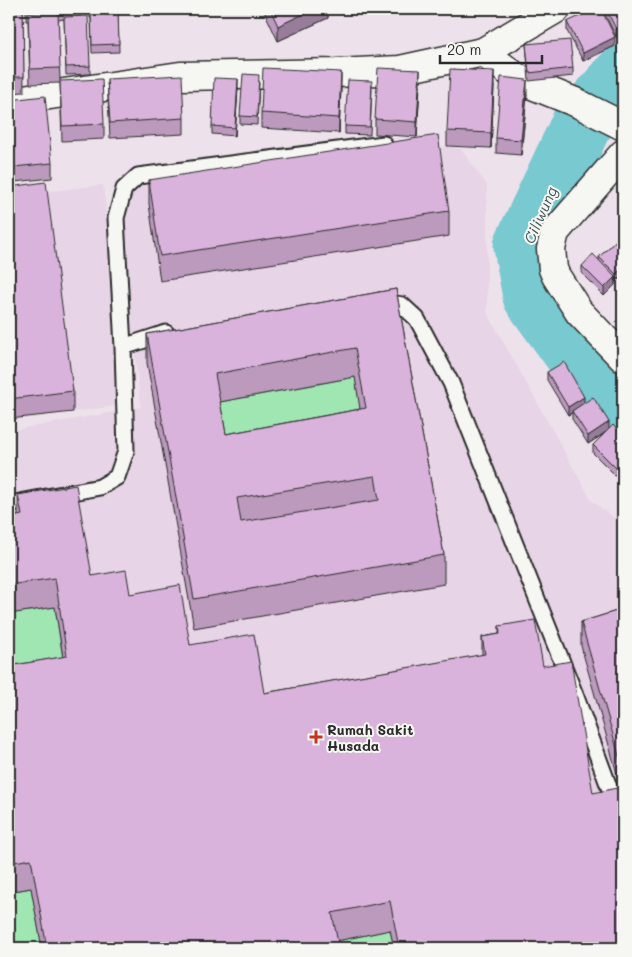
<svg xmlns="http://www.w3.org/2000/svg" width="632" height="957" viewBox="0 0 632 957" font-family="Mali,sans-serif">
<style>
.built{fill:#e7d4e6}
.green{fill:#9fe6b3;stroke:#65886f}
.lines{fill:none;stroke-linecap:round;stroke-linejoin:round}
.river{stroke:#78c9d0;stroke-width:61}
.service-casing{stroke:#2b2b2b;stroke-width:19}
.minor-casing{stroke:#2b2b2b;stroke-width:31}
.service{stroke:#f6f6f2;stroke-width:15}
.minor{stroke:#f6f6f2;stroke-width:28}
.wall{fill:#bb9abd;stroke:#2b2b2b;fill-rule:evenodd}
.shaded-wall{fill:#987d9a;stroke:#2b2b2b}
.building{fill:#d9b3dc;stroke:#2b2b2b;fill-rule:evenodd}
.poi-dot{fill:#c8321e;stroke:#f6f6f2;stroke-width:2}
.labels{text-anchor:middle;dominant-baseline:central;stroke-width:4;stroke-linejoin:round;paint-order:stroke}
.poi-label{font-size:14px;font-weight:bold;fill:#2b2b2b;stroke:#f6f6f2;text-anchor:start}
.water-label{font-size:15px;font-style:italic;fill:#425a5d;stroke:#f6f6f2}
</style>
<rect width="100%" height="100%" fill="#ede2eb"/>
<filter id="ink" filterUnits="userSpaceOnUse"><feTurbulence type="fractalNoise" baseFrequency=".02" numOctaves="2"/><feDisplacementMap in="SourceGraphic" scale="10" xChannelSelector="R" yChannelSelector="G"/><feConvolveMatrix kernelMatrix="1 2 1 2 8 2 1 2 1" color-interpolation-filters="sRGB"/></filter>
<g filter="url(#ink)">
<!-- built -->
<path class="built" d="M 427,145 L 461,149 L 487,185 L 487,312 L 591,500 L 623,525 L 623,948 L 9,948 L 9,431 L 141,407 L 114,182 L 348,148 Z
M 103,185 L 130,404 L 9,421 L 9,196 Z"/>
<!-- green -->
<path class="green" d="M 355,377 L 366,437 L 226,463 L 215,403 Z
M 55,607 L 67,685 L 9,695 L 9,614 Z
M 31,888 L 42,948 L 9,948 L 9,892 Z
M 390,930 L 394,948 L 333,948 L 332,942 Z"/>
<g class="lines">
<!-- river -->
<path class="river" d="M 623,76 L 582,123 L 524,246 L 533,296 L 580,361 L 623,400"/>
<!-- service casing -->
<g class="service-casing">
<path id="service" d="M 379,301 L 402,305 L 417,319 L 451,383 L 576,697 L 623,825
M 123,347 L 116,218 L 124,189 L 138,176 L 384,144
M 9,504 L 100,487 L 117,477 L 126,451 L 123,347 L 166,333"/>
</g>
<!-- minor casing -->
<g class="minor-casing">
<path id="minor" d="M 483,52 L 520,80 L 575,102 L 623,126
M 9,101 L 180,76 L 336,73 L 400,70 L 483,52 L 556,9
M 623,154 L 555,232 L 551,249 L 553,269 L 556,276 L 579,312 L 623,358"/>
</g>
<!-- service -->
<use href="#service" class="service"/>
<!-- minor -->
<use href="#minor" class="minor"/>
</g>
<!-- wall -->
<path class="wall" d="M 9,9 L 23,9 L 24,92 L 9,93 Z
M 26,9 L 80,9 L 80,17 L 90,66 L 90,74 L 66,75 L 64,19 L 58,20 L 60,81 L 104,124 L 104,139 L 62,141 L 60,83 L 30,84 L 28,21 L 26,21 Z
M 90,9 L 117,9 L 117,12 L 118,12 L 119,52 L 92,53 L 91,18 L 90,18 Z
M 263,9 L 328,9 L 328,18 L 278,41 Z
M 604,9 L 623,9 L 623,34 L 616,37 L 604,12 Z
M 567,22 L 615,46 L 583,61 L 567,31 Z
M 526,44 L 573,68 L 573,76 L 529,81 Z
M 107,79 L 184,118 L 184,134 L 110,138 Z
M 259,83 L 257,125 L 240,124 L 240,116 Z
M 420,85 L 417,137 L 375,134 L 375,119 Z
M 494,86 L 491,148 L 447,146 L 447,131 Z
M 238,87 L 235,136 L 212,134 L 212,126 Z
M 341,88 L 339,133 L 261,128 L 261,113 Z
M 372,89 L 370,135 L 345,134 L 345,126 Z
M 527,95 L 521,155 L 496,153 L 496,138 Z
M 9,100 L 52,163 L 52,178 L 14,182 L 9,138 Z
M 149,180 L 449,211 L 449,236 L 160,281 L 149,204 Z
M 9,187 L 73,391 L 73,412 L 9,419 Z
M 623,205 L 623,218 L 621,215 L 621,207 Z
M 623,234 L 615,285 L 604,296 L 582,274 L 582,266 L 599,261 L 599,257 Z
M 396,289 L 444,555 L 444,584 L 194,628 L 147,363 L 147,334 ZM 355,377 L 360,409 L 226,434 L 220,402 Z
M 547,372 L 584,403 L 609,429 L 623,436 L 623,472 L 618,478 L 593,453 L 593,445 L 604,434 L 588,444 L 572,419 L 572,413 L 568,415 L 547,380 Z
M 18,495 L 92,576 L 130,594 L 190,645 L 264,693 L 482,655 L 482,637 L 499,634 L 499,626 L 543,666 L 593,793 L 623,948 L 394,948 L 390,930 L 337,941 L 339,948 L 42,948 L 31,888 L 9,892 L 9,666 L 63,657 L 55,607 L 9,614 L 9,518 L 18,516 Z
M 623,609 L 623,795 L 581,646 L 581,622 Z"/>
<!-- shaded-wall -->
<path class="shaded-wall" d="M 314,9 L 328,9 L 328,18 L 278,41 L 278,26 Z
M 338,9 L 344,9 L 338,12 Z
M 623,25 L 623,34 L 616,37 L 616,29 Z
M 615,37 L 615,46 L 583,61 L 583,53 Z
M 420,70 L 420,85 L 417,137 L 417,122 Z
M 494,71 L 494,86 L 491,148 L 491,133 Z
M 341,72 L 341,88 L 339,133 L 339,118 Z
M 238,79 L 238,87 L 235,136 L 235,128 Z
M 527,80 L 527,95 L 521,155 L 521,140 Z
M 623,267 L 623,275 L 616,282 L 616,274 Z
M 615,277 L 615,285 L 604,296 L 604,288 Z
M 584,397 L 584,405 L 572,411 L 572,413 L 568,415 L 568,407 Z
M 609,422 L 609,430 L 588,444 L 588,436 Z
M 623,464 L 623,472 L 618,478 L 618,470 Z"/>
<!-- building -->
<path class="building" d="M 9,9 L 23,9 L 24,77 L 9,77 Z
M 270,9 L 314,9 L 278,26 Z
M 595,9 L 601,9 L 615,37 L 583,53 L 567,22 Z
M 606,9 L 623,9 L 623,25 L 616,29 Z
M 58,12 L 60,68 L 30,69 L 28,13 Z
M 118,12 L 119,44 L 92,45 L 91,13 Z
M 88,16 L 90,66 L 66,67 L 64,17 Z
M 570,40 L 573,68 L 529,73 L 526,44 Z
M 263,68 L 341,72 L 339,118 L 261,113 Z
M 378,68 L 420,70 L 417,122 L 375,119 Z
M 450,69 L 494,71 L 491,133 L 447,131 Z
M 243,74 L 259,75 L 257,117 L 240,116 Z
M 182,75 L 184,118 L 110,123 L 107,79 Z
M 501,77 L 527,80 L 521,140 L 496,138 Z
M 214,78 L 238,79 L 235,128 L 212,126 Z
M 102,79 L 104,124 L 62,126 L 60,81 Z
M 348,80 L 372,81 L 370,127 L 345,126 Z
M 45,96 L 52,163 L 14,167 L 9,123 L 9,100 Z
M 438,135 L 449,211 L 160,256 L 149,180 Z
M 46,182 L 73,391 L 9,399 L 9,187 Z
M 623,234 L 623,267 L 616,274 L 599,257 Z
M 593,254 L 615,277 L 604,288 L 582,266 Z
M 396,289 L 444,555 L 194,599 L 147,334 ZM 355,348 L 366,408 L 226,434 L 215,374 ZM 375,476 L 379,500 L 241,522 L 237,498 Z
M 564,362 L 584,397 L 568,407 L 547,372 Z
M 593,397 L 609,422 L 588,436 L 572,411 Z
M 613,425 L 623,436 L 623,464 L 618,470 L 593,445 Z
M 76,485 L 92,576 L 126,570 L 130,594 L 180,585 L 190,645 L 254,634 L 264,693 L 485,654 L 482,637 L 500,634 L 499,626 L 535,620 L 543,666 L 571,661 L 593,793 L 617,788 L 623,828 L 623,948 L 399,948 L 390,901 L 332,913 L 339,948 L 47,948 L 31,859 L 9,863 L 9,666 L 67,656 L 55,578 L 9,585 L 9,518 L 22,515 L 18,495 Z
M 623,609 L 623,770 L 581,622 Z"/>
</g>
<!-- markers -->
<path class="poi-dot" d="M313.5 729.5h5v5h5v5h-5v5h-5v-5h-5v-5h5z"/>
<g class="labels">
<!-- poi labels -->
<g class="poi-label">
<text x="327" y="729">Rumah Sakit<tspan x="327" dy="16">Husada</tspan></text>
</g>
<!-- water labels -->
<g class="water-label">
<text transform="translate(540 215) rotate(-66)">Ciliwung</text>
</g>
</g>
<!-- margin -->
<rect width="632" height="957" fill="none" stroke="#f6f6f2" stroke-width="30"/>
<rect x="15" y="15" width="602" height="927" fill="none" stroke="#2b2b2b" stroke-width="2" filter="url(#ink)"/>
<!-- scale -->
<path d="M440 55v8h102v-8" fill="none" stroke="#2b2b2b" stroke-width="2.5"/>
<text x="447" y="55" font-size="15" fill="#2b2b2b" stroke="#f6f6f2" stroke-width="4" paint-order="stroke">20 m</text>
</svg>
